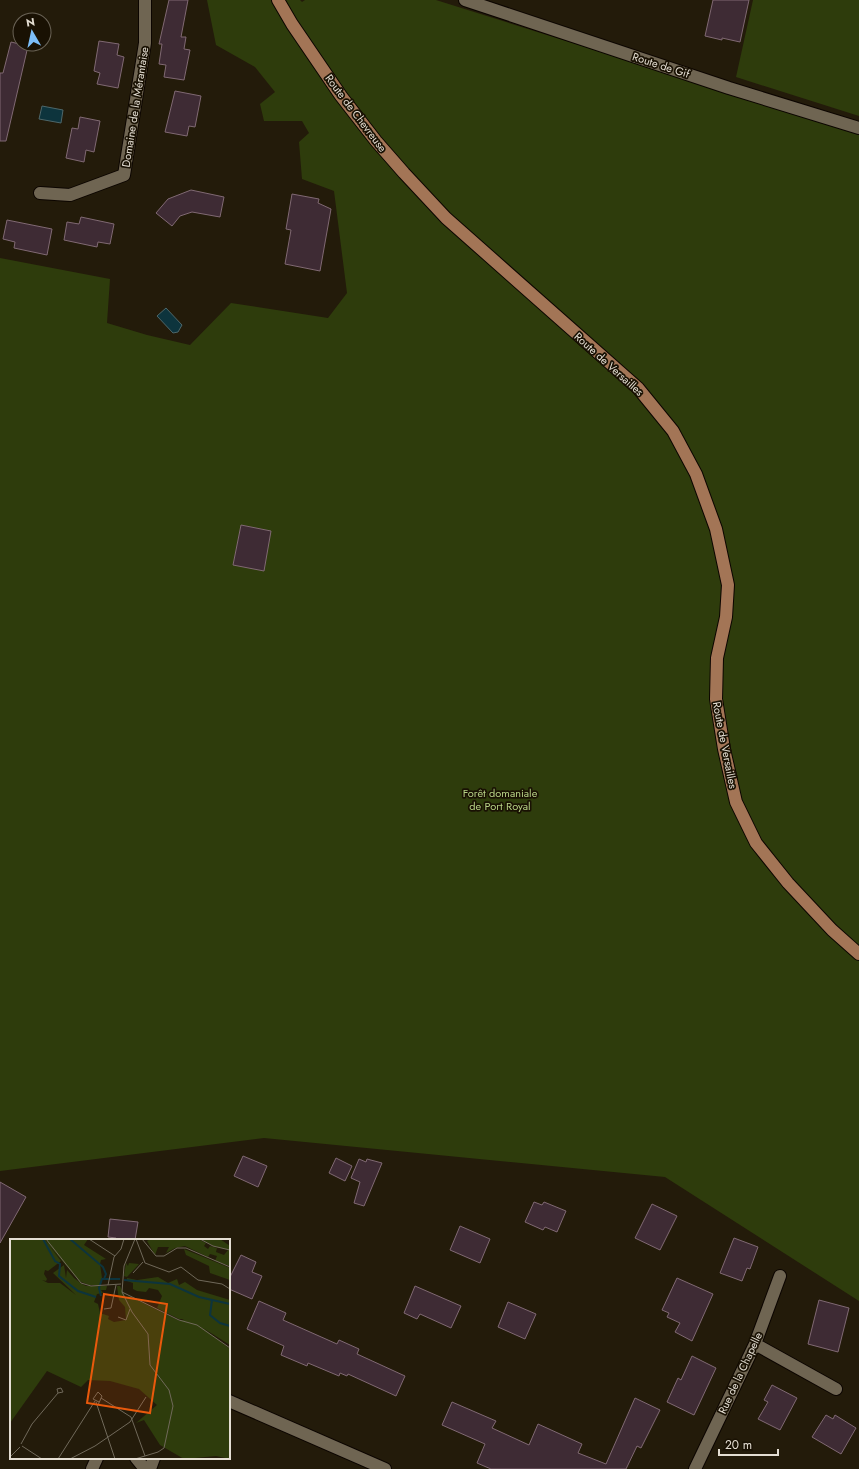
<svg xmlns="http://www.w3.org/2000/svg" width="859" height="1469" viewBox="0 0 859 1469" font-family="Jost,sans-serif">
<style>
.green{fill:#2e3c0c}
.water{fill:#0d343d;stroke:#4e676a}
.building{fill:#3e2b34;stroke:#806973}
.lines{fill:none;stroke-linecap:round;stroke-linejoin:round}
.minor-casing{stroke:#0c0500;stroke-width:14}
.major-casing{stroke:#0c0500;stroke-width:14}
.minor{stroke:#6f6552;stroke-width:12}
.major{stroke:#a37556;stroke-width:12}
.labels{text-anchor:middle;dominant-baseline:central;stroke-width:3.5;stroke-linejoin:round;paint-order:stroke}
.street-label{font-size:11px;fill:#e4ded3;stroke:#191103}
.park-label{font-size:11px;fill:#b6d185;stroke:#191103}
.inset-river{fill:none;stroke:#0d343d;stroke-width:2}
.inset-road{fill:none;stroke:#70695a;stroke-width:1}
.view{fill:#e8590c;fill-opacity:0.15;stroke:#e8590c;stroke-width:2}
.inset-edge{fill:none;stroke:#e4ded3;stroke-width:2}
</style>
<rect width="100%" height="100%" fill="#231b0a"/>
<!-- green -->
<path class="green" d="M 207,0 L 300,0 L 302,2 L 305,0 L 436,0 L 859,133 L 859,1301 L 665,1177 L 264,1138 L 0,1171 L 0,258 L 110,279 L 107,323 L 147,335 L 190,345 L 231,303 L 328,318 L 347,293 L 334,191 L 302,179 L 299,142 L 309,133 L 302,121 L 264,121 L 260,104 L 275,92 L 255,67 L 216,45 Z
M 753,0 L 859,0 L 859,116 L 736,77 Z"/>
<!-- water -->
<path class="water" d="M 42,106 L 63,110 L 61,123 L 39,119 Z
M 166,308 L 182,325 L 178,332 L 173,333 L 157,316 Z"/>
<!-- building -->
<path class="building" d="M 169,0 L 188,0 L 181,37 L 186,37 L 184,49 L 190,50 L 184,80 L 164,77 L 166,65 L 159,64 L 162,44 L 159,44 Z
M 713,0 L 749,0 L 740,42 L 722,38 L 722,40 L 705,36 Z
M 99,41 L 119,44 L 117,55 L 124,57 L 118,88 L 97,84 L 100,73 L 94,71 Z
M 11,42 L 28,46 L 6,141 L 0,141 L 0,73 L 3,73 Z
M 175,91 L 201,96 L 195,127 L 189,126 L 187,136 L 165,132 Z
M 80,117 L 100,121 L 94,152 L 86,150 L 84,162 L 66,158 L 72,128 L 78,129 Z
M 191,190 L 224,197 L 220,217 L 192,212 L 180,216 L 172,226 L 156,213 L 168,199 Z
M 292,194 L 319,199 L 318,203 L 331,209 L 320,271 L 285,264 L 291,230 L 286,229 Z
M 81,217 L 114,224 L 110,244 L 98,242 L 97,247 L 64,240 L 67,222 L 79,224 Z
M 7,220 L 52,229 L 47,255 L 14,248 L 15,242 L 3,239 Z
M 241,525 L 271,531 L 264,571 L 233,565 Z
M 243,1156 L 267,1166 L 258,1187 L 234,1176 Z
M 336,1158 L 352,1166 L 345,1181 L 329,1173 Z
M 359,1159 L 366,1162 L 367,1159 L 382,1163 L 364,1206 L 354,1203 L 360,1182 L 351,1178 Z
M 0,1182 L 26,1197 L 0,1243 Z
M 534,1202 L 542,1205 L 544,1202 L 566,1211 L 557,1232 L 545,1227 L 543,1230 L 525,1222 Z
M 652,1204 L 677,1216 L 660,1250 L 635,1238 Z
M 110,1219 L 138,1222 L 135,1240 L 116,1240 L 116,1238 L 108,1237 Z
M 460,1226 L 490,1239 L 480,1263 L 450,1250 Z
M 734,1238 L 758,1247 L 750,1269 L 747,1268 L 742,1281 L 720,1273 Z
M 241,1255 L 256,1262 L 252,1272 L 262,1276 L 252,1299 L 229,1289 L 229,1279 Z
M 677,1278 L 713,1294 L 692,1341 L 675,1332 L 680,1323 L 667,1317 L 669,1313 L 662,1310 Z
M 415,1286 L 461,1306 L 451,1328 L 420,1314 L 417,1319 L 404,1313 Z
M 819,1300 L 849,1308 L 838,1352 L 808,1344 Z
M 259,1301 L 286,1313 L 283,1320 L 337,1344 L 339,1340 L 359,1349 L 357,1354 L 405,1376 L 396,1396 L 348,1374 L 347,1376 L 340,1373 L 339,1376 L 308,1363 L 307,1366 L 281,1355 L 284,1346 L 247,1329 Z
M 508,1302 L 536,1314 L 525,1339 L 498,1327 Z
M 692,1356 L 716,1368 L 694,1415 L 667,1402 L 678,1378 L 681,1380 Z
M 772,1385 L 797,1398 L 780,1430 L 758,1419 L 768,1402 L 764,1400 Z
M 635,1398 L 660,1410 L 641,1448 L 637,1446 L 626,1469 L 491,1469 L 477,1463 L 485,1444 L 442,1425 L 452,1402 L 496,1421 L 492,1428 L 529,1445 L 538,1424 L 582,1444 L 578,1453 L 606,1464 Z
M 826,1415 L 833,1419 L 835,1415 L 856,1428 L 841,1454 L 812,1437 Z"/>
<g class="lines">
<!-- minor casing -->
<g class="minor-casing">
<path id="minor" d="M 465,0 L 729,88 L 859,128
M 40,193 L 70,195 L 124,175 L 145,43 L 145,0
M 755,1344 L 836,1389
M 229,1401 L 385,1469
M 136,1458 L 145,1469
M 92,1469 L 97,1458
M 150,1469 L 154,1458
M 695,1469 L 755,1344 L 780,1276"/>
</g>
<!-- major casing -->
<g class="major-casing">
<path id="major" d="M 278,0 L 292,24 L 341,96 L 376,141 L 404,173 L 446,218 L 638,388 L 673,431 L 696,474 L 716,529 L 728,585 L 726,617 L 717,658 L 716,699 L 724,749 L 736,802 L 756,843 L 788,883 L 832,930 L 859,954"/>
</g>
<!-- minor -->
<use href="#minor" class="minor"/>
<!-- major -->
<use href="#major" class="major"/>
</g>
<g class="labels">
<!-- street labels -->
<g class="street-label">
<text transform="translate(661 65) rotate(18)">Route de Gif</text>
<text transform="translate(135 107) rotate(-81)">Domaine de la Mérantaise</text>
<text transform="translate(356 113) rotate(53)">Route de Chevreuse</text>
<text transform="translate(609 364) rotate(42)">Route de Versailles</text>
<text transform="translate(725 745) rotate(79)">Route de Versailles</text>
<text transform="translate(740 1373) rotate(-65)">Rue de la Chapelle</text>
</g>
<!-- park labels -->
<g class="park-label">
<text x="500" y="793">Forêt domaniale<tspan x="500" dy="13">de Port Royal</tspan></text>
</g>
</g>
<!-- overview -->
<g transform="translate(10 1239)">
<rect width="220" height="220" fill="#231b0a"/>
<path d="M 0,0 L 35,0 L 38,5 L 36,0 L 78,0 L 74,6 L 96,20 L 91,21 L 90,25 L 92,39 L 90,46 L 79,46 L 69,42 L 38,5 L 51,22 L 38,32 L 35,31 L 34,35 L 37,40 L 36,42 L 32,41 L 38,44 L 50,44 L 66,56 L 43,34 L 54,26 L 56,39 L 57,31 L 64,39 L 72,45 L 76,47 L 97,47 L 96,51 L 91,51 L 93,54 L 87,55 L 84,63 L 88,65 L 90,74 L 99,77 L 98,80 L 104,83 L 116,81 L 115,68 L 109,61 L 107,47 L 110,47 L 116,59 L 119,57 L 170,82 L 174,80 L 169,80 L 147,69 L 152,57 L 148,51 L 139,49 L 136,53 L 127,52 L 123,50 L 123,44 L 117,42 L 117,39 L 127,41 L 148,38 L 158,44 L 167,40 L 169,46 L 175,43 L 187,51 L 220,61 L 220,106 L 193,89 L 220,110 L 220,220 L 206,217 L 174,220 L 150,206 L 134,181 L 126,184 L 147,166 L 129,150 L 100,142 L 78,141 L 71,148 L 37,132 L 0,184 ZM 141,0 L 188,0 L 196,4 L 194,7 L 198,10 L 200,7 L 207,9 L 206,13 L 214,16 L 218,11 L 203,7 L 191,0 L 210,0 L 220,7 L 220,27 L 205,22 L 207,17 L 200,15 L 198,18 L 175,7 L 165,9 L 156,14 L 159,8 L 148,8 L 145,16 L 137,2 ZM 174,10 L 220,29 L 220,41 L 200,34 L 199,27 L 176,16 ZM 116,24 L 118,27 L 119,24 L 129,25 L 117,38 L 114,37 Z" fill="#2e3c0c"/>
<path class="inset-river" d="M 33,0 L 45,22 L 50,25 L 49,37 L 68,52 L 86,58M 60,0 L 93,28 L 96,35 L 94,40M 114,41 L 160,45 L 189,58 L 220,65M 91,57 L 89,49 L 92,40 L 110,40M 202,61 L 200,76 L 210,84 L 220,87"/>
<path class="inset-road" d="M 36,0 L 71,44 L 81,47 L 111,45M 79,0 L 105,17M 125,0 L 114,27 L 112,53 L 122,73 L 138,95 L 140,126 L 159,151 L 163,167 L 154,209 L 148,213 L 125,220M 126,0 L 135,24 L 159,33 L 171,28 L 188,41 L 212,45 L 220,50M 132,0 L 146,17 L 154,17 L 167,9 L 176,9 L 220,28M 190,0 L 203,7 L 220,11M 123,34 L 133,23M 98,46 L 104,18 L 111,10 L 114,0M 112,53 L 169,81 L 187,86 L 220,109M 94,70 L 101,69 L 106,46M 108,78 L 116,81 L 120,70M 51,149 L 53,153 L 48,154 L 47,150 ZM 91,159 L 121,178 L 135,217M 86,163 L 105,220M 88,166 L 92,157 L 88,153 L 83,160 L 89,163M 11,205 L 22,185 L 48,154M 12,207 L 32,220M 0,218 L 10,208M 48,220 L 85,162M 60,220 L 85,207 L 120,183 L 136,158"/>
<path class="view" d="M 94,55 L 157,65 L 140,174 L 77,164 Z"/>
<rect width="220" height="220" class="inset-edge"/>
</g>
<!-- north arrow -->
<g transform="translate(32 32) rotate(351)"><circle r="19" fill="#191103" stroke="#6a6356"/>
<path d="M0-3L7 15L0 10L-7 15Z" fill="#7cbef9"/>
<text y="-6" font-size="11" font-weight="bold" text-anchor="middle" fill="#e4ded3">N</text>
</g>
<!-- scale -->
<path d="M719 1449v6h59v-6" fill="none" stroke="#e4ded3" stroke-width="2"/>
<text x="725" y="1449" font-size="12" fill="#e4ded3" stroke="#191103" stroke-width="3" paint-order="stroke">20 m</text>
</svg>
